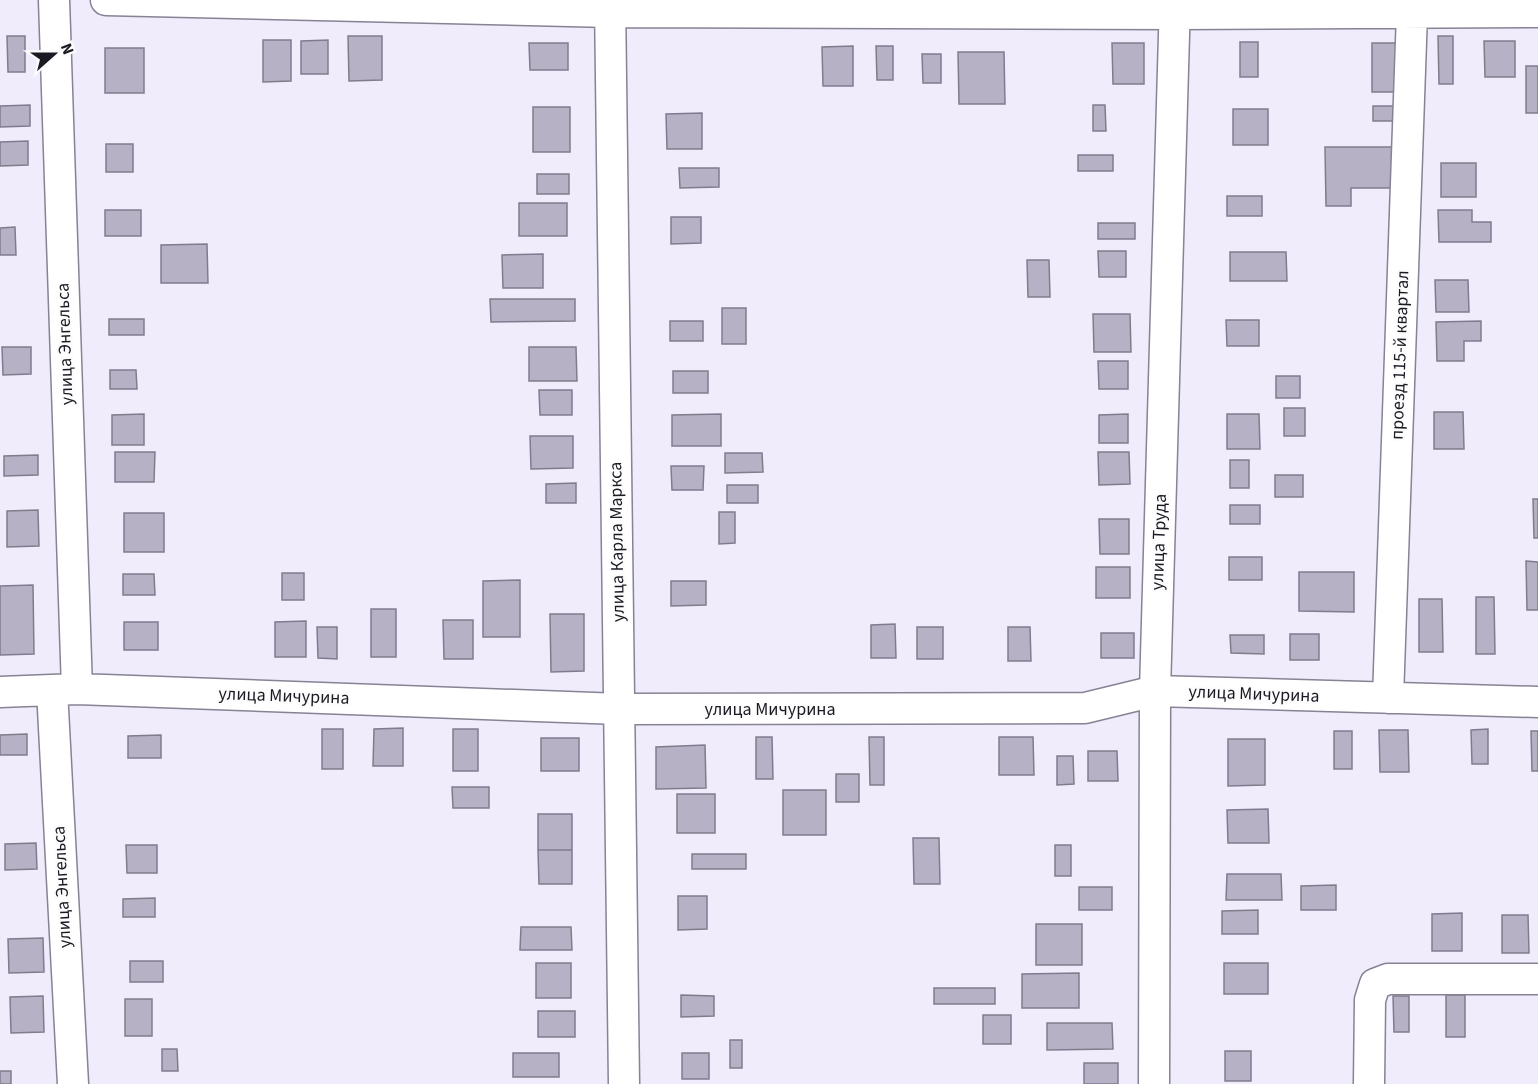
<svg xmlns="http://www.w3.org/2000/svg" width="1538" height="1084" viewBox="0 0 1538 1084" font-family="'Source Sans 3',sans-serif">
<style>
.building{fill:#b7b1c5;stroke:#817b8e;stroke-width:1.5}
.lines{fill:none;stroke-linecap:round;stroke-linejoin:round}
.street-casing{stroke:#878294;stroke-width:33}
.street{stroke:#fff;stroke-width:30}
.labels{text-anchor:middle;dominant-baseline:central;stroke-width:5;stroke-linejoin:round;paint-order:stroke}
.street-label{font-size:18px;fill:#1b1921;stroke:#fcfcfc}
</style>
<rect width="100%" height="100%" fill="#f0ecfc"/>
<!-- building -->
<path class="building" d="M 7,36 L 25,36 L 25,72 L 8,72 Z
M 348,36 L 382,36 L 382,80 L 349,81 Z
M 1438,36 L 1453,36 L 1453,84 L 1439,84 Z
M 263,40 L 291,40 L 291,81 L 263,82 Z
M 328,40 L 328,74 L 301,74 L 301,41 Z
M 1484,41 L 1515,41 L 1515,77 L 1485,77 Z
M 1240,42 L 1258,42 L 1258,77 L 1240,77 Z
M 529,43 L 568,43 L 568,70 L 530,70 Z
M 1112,43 L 1144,43 L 1144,84 L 1113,84 Z
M 1372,43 L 1401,43 L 1402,92 L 1372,92 Z
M 853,46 L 853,86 L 823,86 L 822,47 Z
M 876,46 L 893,46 L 893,80 L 877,80 Z
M 105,48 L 144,48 L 144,93 L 105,93 Z
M 958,52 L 1004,52 L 1005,104 L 959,104 Z
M 922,54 L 941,54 L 941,83 L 923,83 Z
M 1526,66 L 1538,66 L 1538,113 L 1526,113 Z
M 30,105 L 30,126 L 0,127 L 0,106 Z
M 1093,105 L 1105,105 L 1106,131 L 1093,131 Z
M 1373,106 L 1400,106 L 1400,121 L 1373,121 Z
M 533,107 L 570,107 L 570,152 L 533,152 Z
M 1233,109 L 1268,109 L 1268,145 L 1233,145 Z
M 702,113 L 702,149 L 667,149 L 666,114 Z
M 28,141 L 28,165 L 0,166 L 0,142 Z
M 106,144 L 133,144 L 133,172 L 106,172 Z
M 1325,147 L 1398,147 L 1398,188 L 1351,188 L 1351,206 L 1326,206 Z
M 1078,155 L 1113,155 L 1113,171 L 1078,171 Z
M 1441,163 L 1476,163 L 1476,197 L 1441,197 Z
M 679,168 L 719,168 L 719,187 L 680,188 Z
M 537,174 L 569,174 L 569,194 L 537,194 Z
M 1227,196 L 1262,196 L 1262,216 L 1227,216 Z
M 519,203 L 567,203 L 567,236 L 519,236 Z
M 105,210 L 141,210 L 141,236 L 105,236 Z
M 1438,210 L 1472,210 L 1472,222 L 1491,222 L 1491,242 L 1439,242 Z
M 671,217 L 701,217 L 701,243 L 671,244 Z
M 1098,223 L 1135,223 L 1135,239 L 1098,239 Z
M 15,227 L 16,255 L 0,255 L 0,228 Z
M 207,244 L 208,283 L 161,283 L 161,245 Z
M 1098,251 L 1126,251 L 1126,277 L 1099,277 Z
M 1230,252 L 1286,252 L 1287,281 L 1230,281 Z
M 543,254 L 543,288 L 503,288 L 502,255 Z
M 1027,260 L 1049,260 L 1050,297 L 1028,297 Z
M 1435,280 L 1468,280 L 1469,312 L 1436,312 Z
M 490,299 L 575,299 L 575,321 L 491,322 Z
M 722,308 L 746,308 L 746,344 L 722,344 Z
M 1093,314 L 1130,314 L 1131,352 L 1094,352 Z
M 109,319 L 144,319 L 144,335 L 109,335 Z
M 1226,320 L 1259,320 L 1259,346 L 1227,346 Z
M 670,321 L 703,321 L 703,341 L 670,341 Z
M 1481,321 L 1481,341 L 1464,341 L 1464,361 L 1437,361 L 1436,322 Z
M 2,347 L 31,347 L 31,374 L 3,375 Z
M 529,347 L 576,347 L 577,381 L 529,381 Z
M 1098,361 L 1128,361 L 1128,389 L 1099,389 Z
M 110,370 L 136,370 L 137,389 L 110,389 Z
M 673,371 L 708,371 L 708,393 L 673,393 Z
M 1276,376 L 1300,376 L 1300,398 L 1276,398 Z
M 539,390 L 572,390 L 572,415 L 540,415 Z
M 1284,408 L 1305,408 L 1305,436 L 1284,436 Z
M 1434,412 L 1463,412 L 1464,449 L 1434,449 Z
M 144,414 L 144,445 L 112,445 L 112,415 Z
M 721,414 L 721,446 L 672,446 L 672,415 Z
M 1128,414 L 1128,443 L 1099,443 L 1099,415 Z
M 1227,414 L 1259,414 L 1260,449 L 1227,449 Z
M 530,436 L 573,436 L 573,468 L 531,469 Z
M 115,452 L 155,452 L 154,482 L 115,482 Z
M 1098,452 L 1129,452 L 1130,484 L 1099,485 Z
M 725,453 L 762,453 L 763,472 L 725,473 Z
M 38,455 L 38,475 L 4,476 L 4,456 Z
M 1230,460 L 1249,460 L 1249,488 L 1230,488 Z
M 671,466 L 704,466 L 703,490 L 672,490 Z
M 1275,475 L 1303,475 L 1303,497 L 1275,497 Z
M 576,483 L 576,503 L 546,503 L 546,484 Z
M 727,485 L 758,485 L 758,503 L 727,503 Z
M 1533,499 L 1538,499 L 1538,538 L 1534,538 Z
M 1230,505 L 1260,505 L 1260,524 L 1230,524 Z
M 38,510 L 39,546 L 7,547 L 7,511 Z
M 719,512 L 735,512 L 735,543 L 719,544 Z
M 124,513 L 164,513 L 164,552 L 124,552 Z
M 1099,519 L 1129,519 L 1129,554 L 1100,554 Z
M 1229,557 L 1262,557 L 1262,580 L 1229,580 Z
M 1526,561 L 1538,562 L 1538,610 L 1527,610 Z
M 1096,567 L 1130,567 L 1130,598 L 1096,598 Z
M 1299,572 L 1354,572 L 1354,612 L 1299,611 Z
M 282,573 L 304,573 L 304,600 L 282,600 Z
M 123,574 L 154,574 L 155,595 L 123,595 Z
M 520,580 L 520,637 L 483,637 L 483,581 Z
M 671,581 L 706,581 L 706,605 L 671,606 Z
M 33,585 L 34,654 L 0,655 L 0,586 Z
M 1476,597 L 1494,597 L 1495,654 L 1476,654 Z
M 1419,599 L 1442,599 L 1443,652 L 1419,652 Z
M 371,609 L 396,609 L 396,657 L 371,657 Z
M 550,614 L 584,614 L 584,671 L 551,672 Z
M 443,620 L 473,620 L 473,659 L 444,659 Z
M 306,621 L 306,657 L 275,657 L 275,622 Z
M 124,622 L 158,622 L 158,650 L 124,650 Z
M 895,624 L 896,658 L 871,658 L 871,625 Z
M 317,627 L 337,627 L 337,659 L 318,658 Z
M 917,627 L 943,627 L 943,659 L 917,659 Z
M 1008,627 L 1030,627 L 1031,661 L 1008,661 Z
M 1101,633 L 1134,633 L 1134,658 L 1101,658 Z
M 1290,634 L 1319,634 L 1319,660 L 1290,660 Z
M 1230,635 L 1264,635 L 1264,654 L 1231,653 Z
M 403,728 L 403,766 L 373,766 L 374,729 Z
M 322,729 L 343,729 L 343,769 L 322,769 Z
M 453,729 L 478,729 L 478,771 L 453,771 Z
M 1488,729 L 1488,764 L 1472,764 L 1471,730 Z
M 1379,730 L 1408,730 L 1409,772 L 1380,772 Z
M 1334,731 L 1352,731 L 1352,769 L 1334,769 Z
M 1531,731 L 1538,731 L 1538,771 L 1532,771 Z
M 27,734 L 27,755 L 0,755 L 0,735 Z
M 161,735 L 161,758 L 128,758 L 128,736 Z
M 756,737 L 772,737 L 773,779 L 756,779 Z
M 869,737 L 884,737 L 884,785 L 870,785 Z
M 999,737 L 1033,737 L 1034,775 L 999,775 Z
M 541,738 L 579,738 L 579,771 L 541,771 Z
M 1228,739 L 1265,739 L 1265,785 L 1228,786 Z
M 705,745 L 706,788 L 656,789 L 656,747 Z
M 1088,751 L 1117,751 L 1118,781 L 1088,781 Z
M 1057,756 L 1073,756 L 1074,784 L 1057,785 Z
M 836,774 L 859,774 L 859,802 L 836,802 Z
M 452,787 L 489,787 L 489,808 L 453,808 Z
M 783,790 L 826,790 L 826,835 L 783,835 Z
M 677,794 L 715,794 L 715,833 L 677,833 Z
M 1268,809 L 1269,843 L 1228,843 L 1227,810 Z
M 538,814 L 572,814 L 572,850 L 538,850 Z
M 913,838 L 939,838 L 940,884 L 914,884 Z
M 36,843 L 37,869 L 5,870 L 5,844 Z
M 126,845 L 157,845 L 157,873 L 127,873 Z
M 1055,845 L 1071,845 L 1071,876 L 1055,876 Z
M 538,850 L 572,850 L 572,884 L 539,884 Z
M 692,854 L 746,854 L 746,869 L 692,869 Z
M 1227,874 L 1281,874 L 1282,900 L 1226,900 Z
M 1336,885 L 1336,910 L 1301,910 L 1301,886 Z
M 1079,887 L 1112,887 L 1112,910 L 1079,910 Z
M 678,896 L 707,896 L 707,929 L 678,930 Z
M 155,898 L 155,917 L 123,917 L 123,899 Z
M 1258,910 L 1258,934 L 1222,934 L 1222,911 Z
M 1462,913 L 1462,951 L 1432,951 L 1432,914 Z
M 1502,915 L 1528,915 L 1529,953 L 1502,953 Z
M 1036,924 L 1082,924 L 1082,965 L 1036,965 Z
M 521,927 L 571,927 L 572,950 L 520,950 Z
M 43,938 L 44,972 L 9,973 L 8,939 Z
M 130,961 L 163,961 L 163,982 L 130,982 Z
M 536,963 L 571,963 L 571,998 L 536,998 Z
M 1224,963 L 1268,963 L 1268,994 L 1224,994 Z
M 1079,973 L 1079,1008 L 1022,1008 L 1022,974 Z
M 934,988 L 995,988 L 995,1004 L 934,1004 Z
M 681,995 L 714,996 L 714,1016 L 681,1017 Z
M 1446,995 L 1465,995 L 1465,1037 L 1446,1037 Z
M 43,996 L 44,1032 L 11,1033 L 10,997 Z
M 1393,996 L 1409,996 L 1409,1032 L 1394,1032 Z
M 125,999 L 152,999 L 152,1036 L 125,1036 Z
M 538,1011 L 575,1011 L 575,1037 L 538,1037 Z
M 983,1015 L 1011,1015 L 1011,1044 L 983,1044 Z
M 1047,1023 L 1112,1023 L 1113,1049 L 1047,1050 Z
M 730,1040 L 742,1040 L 742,1068 L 730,1068 Z
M 162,1049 L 177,1049 L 178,1071 L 162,1071 Z
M 1225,1051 L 1251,1051 L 1251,1081 L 1225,1081 Z
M 513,1053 L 559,1053 L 559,1077 L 513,1077 Z
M 682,1053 L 709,1053 L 709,1079 L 682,1079 Z
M 1084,1063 L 1118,1063 L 1118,1084 L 1084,1084 Z
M 0,1071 L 11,1071 L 11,1084 L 0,1084 Z"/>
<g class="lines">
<!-- street casing -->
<g class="street-casing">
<path id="street" d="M 54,0 L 77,689
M 106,0 L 610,12 L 1174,14 L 1538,12
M 610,0 L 624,1084
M 52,690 L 73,1084
M 0,692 L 77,689 L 620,709 L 1085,708 L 1155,691 L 1538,702
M 1388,698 L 1412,13
M 1154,1084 L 1155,691 L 1175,0
M 1369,1084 L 1370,1000 L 1375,984 L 1388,979 L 1538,979"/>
</g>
<!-- street -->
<use href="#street" class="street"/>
</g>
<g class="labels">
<!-- street labels -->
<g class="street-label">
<text transform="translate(65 344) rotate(-92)">улица Энгельса</text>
<text transform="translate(1400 355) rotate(-88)">проезд 115-й квартал</text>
<text transform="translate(617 542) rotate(-91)">улица Карла Маркса</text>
<text transform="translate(1159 542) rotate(-88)">улица Труда</text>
<text transform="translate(1254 694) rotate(2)">улица Мичурина</text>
<text transform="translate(284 696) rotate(2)">улица Мичурина</text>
<text x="770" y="709">улица Мичурина</text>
<text transform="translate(62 887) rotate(-93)">улица Энгельса</text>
</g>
</g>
<!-- north arrow -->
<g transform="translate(54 54) rotate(69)" stroke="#fcfcfc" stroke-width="4.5" paint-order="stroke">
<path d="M0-4.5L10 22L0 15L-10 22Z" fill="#1b1921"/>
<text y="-9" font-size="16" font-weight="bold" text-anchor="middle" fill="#1b1921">N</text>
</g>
</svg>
